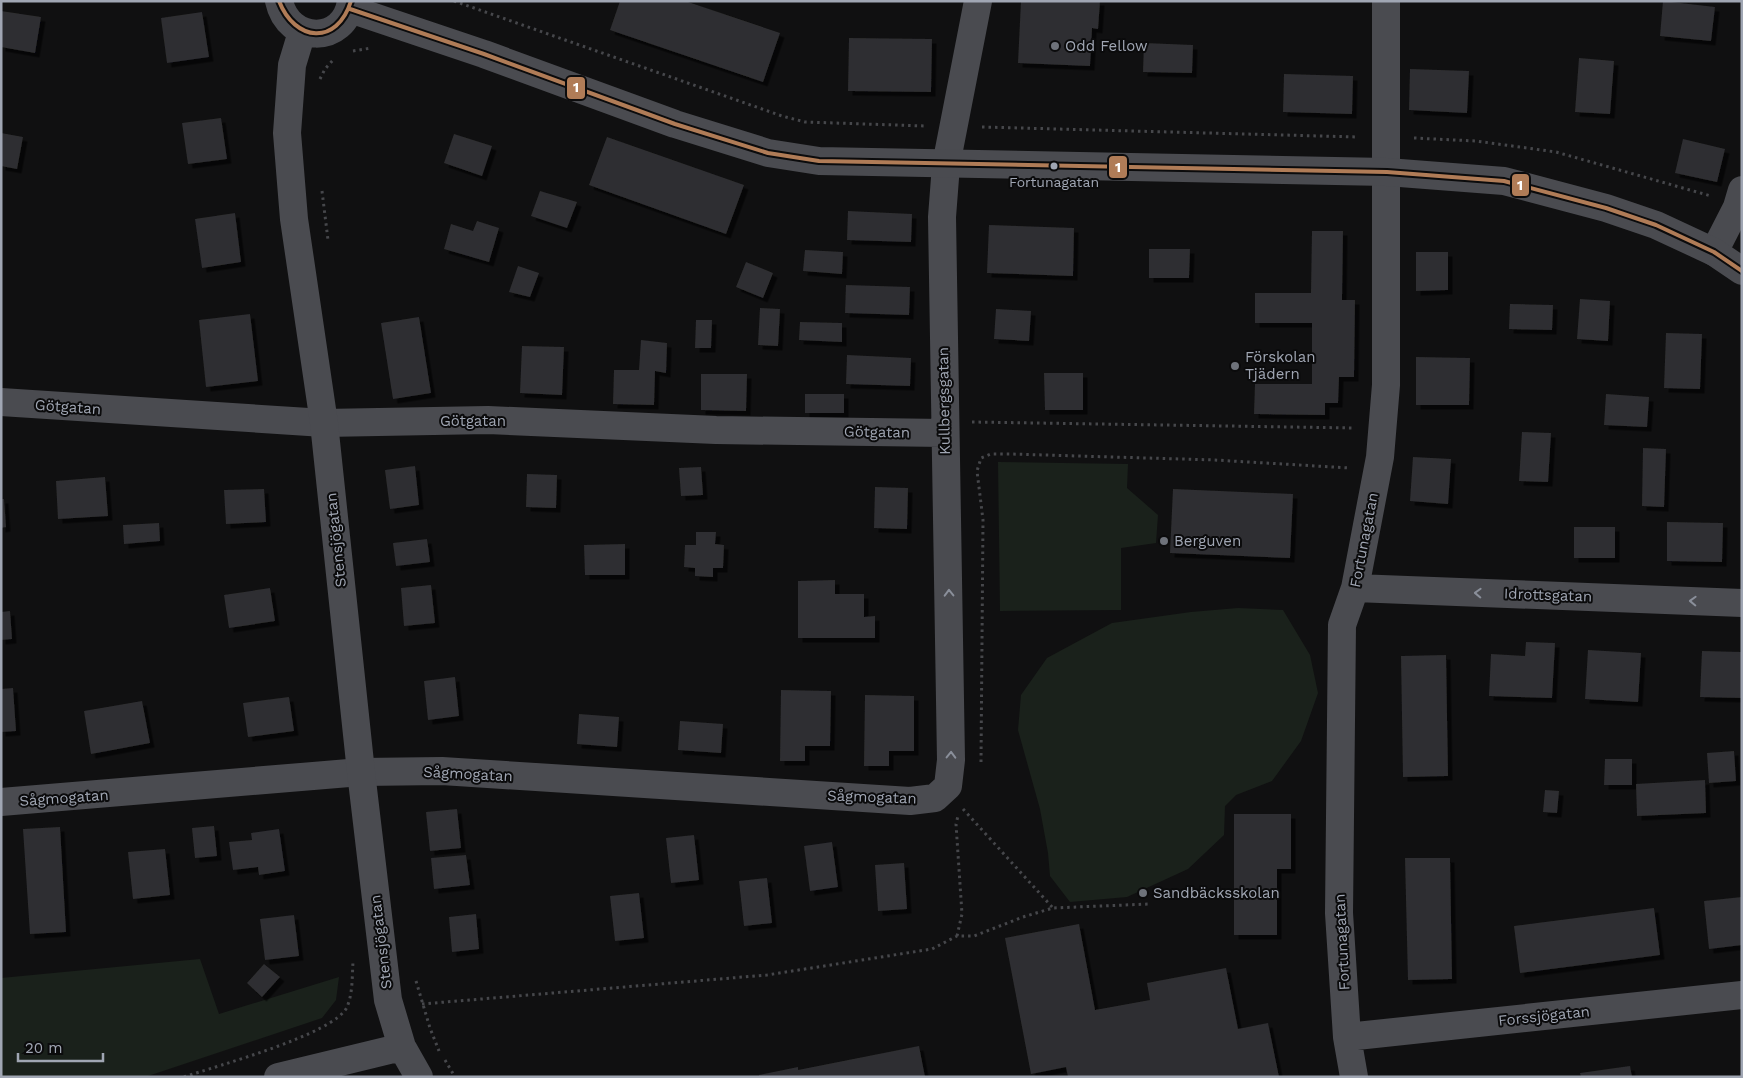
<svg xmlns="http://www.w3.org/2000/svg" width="1743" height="1078" viewBox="0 0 1743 1078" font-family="'Work Sans',sans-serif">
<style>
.green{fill:#1a211b}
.building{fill:#2e2e30;filter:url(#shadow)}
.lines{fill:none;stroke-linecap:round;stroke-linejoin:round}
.path{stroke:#46474b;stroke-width:3;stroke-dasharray:2.5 4;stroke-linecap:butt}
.minor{stroke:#4a4b50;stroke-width:28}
.tertiary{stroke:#4a4b50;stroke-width:28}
.bus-1-casing{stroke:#0b0b0c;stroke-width:8}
.bus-1{stroke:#b07c57;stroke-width:4}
.oneway{stroke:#8a8f9a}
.poi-dot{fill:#6e727a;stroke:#0b0b0c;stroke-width:2}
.bus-dot{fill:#a0a6b3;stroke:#0b0b0c;stroke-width:2}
.labels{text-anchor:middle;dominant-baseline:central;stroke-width:4;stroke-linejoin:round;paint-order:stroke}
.bus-label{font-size:14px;fill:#a0a6b3;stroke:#0b0b0c}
.poi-label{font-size:15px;fill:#a0a6b3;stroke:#0b0b0c;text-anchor:start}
.street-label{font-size:15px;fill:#a0a6b3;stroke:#0b0b0c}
.line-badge{stroke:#0b0b0c;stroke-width:2}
.badge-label{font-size:14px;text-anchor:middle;font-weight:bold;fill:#fff}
</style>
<defs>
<filter id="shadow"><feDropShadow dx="4.5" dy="4.5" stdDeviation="0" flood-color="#0009"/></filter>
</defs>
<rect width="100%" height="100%" fill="#101011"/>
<!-- green -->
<path class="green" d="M 998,462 L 1128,464 L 1127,488 L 1158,515 L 1156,543 L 1121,548 L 1121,610 L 1000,611 Z
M 1238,608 L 1283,610 L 1310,655 L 1318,693 L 1301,741 L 1272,781 L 1236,795 L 1225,806 L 1224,835 L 1188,869 L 1127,897 L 1070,902 L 1050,876 L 1048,853 L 1040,809 L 1018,730 L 1021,695 L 1047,658 L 1112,623 L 1191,612 Z
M 200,959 L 219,1014 L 339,977 L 336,1000 L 322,1018 L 145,1077 L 1,1077 L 1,978 Z"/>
<!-- building -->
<path class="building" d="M 620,1 L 685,1 L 780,33 L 763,82 L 610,30 Z
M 1021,1 L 1100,1 L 1098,29 L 1092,28 L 1090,66 L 1018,63 Z
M 1663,1 L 1715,7 L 1711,41 L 1660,36 Z
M 1,11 L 41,17 L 35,53 L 1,47 Z
M 202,12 L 209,57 L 167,63 L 161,18 Z
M 849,38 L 932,39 L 931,92 L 848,91 Z
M 1144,43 L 1193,45 L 1192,73 L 1143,72 Z
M 1579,58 L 1614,61 L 1610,114 L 1575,112 Z
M 1410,69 L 1469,71 L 1467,113 L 1409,110 Z
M 1284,74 L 1353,76 L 1352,114 L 1283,112 Z
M 221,118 L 227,159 L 188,164 L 182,123 Z
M 1,133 L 23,137 L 17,169 L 1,166 Z
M 454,134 L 492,146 L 482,176 L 444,163 Z
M 607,137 L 744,185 L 726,234 L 589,185 Z
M 1683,139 L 1725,149 L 1717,182 L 1675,173 Z
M 540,191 L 577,202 L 567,228 L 531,216 Z
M 848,211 L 912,214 L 911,242 L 847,240 Z
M 235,213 L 241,262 L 202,268 L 195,219 Z
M 477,221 L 499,228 L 489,262 L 444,249 L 451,224 L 473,231 Z
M 989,225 L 1074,228 L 1073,276 L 987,273 Z
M 1312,231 L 1343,231 L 1342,300 L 1355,300 L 1354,377 L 1339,377 L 1338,403 L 1325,403 L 1325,415 L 1254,414 L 1255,384 L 1312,384 L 1312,323 L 1255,323 L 1255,293 L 1311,293 Z
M 1149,249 L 1190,249 L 1189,278 L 1149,278 Z
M 805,250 L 843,252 L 842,274 L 803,271 Z
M 1416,252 L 1448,252 L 1448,290 L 1416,291 Z
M 746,262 L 773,273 L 763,298 L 736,287 Z
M 518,266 L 539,273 L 530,297 L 509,292 Z
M 846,285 L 910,287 L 909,315 L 845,313 Z
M 1580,299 L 1610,301 L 1608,341 L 1577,339 Z
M 1510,304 L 1553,305 L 1552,330 L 1509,329 Z
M 760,308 L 780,309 L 778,346 L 758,345 Z
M 996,309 L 1031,311 L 1029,341 L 994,339 Z
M 250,314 L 258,381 L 206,387 L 199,320 Z
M 419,317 L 431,393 L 393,399 L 381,323 Z
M 696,320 L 712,320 L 711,348 L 695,348 Z
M 800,322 L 842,323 L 842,342 L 799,340 Z
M 1666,333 L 1702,334 L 1700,389 L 1664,388 Z
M 641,340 L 667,343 L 666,373 L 655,371 L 654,405 L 613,404 L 614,370 L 639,370 Z
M 522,346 L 564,347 L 562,395 L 520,393 Z
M 847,355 L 911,358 L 910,386 L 846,384 Z
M 1416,357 L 1470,358 L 1469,405 L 1416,405 Z
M 1044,373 L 1083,373 L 1083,410 L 1045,410 Z
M 701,374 L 747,374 L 746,411 L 701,410 Z
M 805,394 L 844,394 L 844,413 L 805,413 Z
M 1606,394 L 1649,397 L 1647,427 L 1604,425 Z
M 1522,432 L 1551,433 L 1548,482 L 1519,481 Z
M 1643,448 L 1666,449 L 1664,507 L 1642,506 Z
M 1413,457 L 1451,459 L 1448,504 L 1410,501 Z
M 415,466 L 419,505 L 390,509 L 385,470 Z
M 701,467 L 703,495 L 681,496 L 679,468 Z
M 527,474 L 557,475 L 556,508 L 526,507 Z
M 105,477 L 108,516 L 58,519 L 56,481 Z
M 875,487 L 908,488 L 907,529 L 874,528 Z
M 264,489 L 266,522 L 226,524 L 224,490 Z
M 1173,489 L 1293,494 L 1290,558 L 1170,553 Z
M 1,499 L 4,499 L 6,527 L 1,528 Z
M 1667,522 L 1723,523 L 1722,562 L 1667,561 Z
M 159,523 L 160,541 L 124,544 L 123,525 Z
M 1574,527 L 1615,527 L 1615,558 L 1574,558 Z
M 696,532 L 716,532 L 715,544 L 724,545 L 723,568 L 713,568 L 713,577 L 695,576 L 695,568 L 684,567 L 685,545 L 696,545 Z
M 427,539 L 430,562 L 396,566 L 393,543 Z
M 625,544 L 625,575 L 585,575 L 584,545 Z
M 835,580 L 835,594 L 864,594 L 864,617 L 875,616 L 875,638 L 798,638 L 798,581 Z
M 431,585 L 435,623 L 404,626 L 401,588 Z
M 270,588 L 275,621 L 229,628 L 224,595 Z
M 10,611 L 12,639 L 1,640 L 1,612 Z
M 1526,642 L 1555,643 L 1552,698 L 1489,696 L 1491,654 L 1525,656 Z
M 1588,650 L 1641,653 L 1638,702 L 1585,699 Z
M 1702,651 L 1742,652 L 1742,698 L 1700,697 Z
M 1446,655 L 1448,776 L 1403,777 L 1401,656 Z
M 455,677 L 459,716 L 428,720 L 424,681 Z
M 13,688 L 16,731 L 1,732 L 1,689 Z
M 781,690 L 831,691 L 830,746 L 805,746 L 805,761 L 780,761 Z
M 865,695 L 914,696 L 914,751 L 889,751 L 889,766 L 864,766 Z
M 289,697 L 294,731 L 248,737 L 243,703 Z
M 142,701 L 150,743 L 91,754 L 84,711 Z
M 579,714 L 619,717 L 617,747 L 577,744 Z
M 680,721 L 723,724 L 721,753 L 678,750 Z
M 1734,751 L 1736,781 L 1709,783 L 1707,753 Z
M 1605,759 L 1632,759 L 1632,785 L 1604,785 Z
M 1705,780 L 1706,813 L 1637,816 L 1636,784 Z
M 1545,790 L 1559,791 L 1557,813 L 1543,812 Z
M 457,809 L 461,848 L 430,851 L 426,812 Z
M 1234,814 L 1291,814 L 1291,869 L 1277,869 L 1277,935 L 1234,935 Z
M 214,826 L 217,856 L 195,858 L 192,828 Z
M 60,827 L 66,932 L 30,934 L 23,829 Z
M 279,829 L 285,871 L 259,875 L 258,867 L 233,870 L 229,842 L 252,840 L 251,833 Z
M 694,835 L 699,880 L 671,883 L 666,838 Z
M 832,842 L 838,887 L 810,891 L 804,846 Z
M 165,849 L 170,895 L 133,899 L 128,852 Z
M 466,855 L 470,885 L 434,889 L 431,858 Z
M 1405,858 L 1450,858 L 1452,979 L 1408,980 Z
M 904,863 L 907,909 L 878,911 L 875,865 Z
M 767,878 L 772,923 L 744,926 L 739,881 Z
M 639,893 L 644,938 L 615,941 L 610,896 Z
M 1742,897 L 1742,945 L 1709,949 L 1704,901 Z
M 1654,908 L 1660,955 L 1520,973 L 1514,926 Z
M 476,914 L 479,949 L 452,952 L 449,917 Z
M 294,915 L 299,956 L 265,960 L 260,919 Z
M 1079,924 L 1095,1010 L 1150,1000 L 1147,983 L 1226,968 L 1238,1029 L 1268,1023 L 1279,1077 L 1068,1077 L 1066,1067 L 1031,1074 L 1005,938 Z
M 264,964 L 280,977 L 262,997 L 247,983 Z
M 919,1046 L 925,1077 L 759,1077 L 759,1075 L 798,1067 L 798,1070 Z
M 1630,1066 L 1632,1077 L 1581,1077 L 1580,1073 Z"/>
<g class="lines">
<!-- path -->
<path class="path" d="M 454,1 L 782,116 L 805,122 L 925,126
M 353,51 L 371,48
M 320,79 L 325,69 L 333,60
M 982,127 L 1358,137
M 1414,138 L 1476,141 L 1556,152 L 1711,196
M 322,191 L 328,240
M 972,422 L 1354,428
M 981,762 L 983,520 L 977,471 L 981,458 L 991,454 L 1010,454 L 1215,460 L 1350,468
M 963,809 L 1053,908
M 957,936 L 962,914 L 956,824 L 958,816
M 416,981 L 430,1028 L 439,1051
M 422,1004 L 767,975 L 932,949 L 957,936 L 974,936 L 1023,917 L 1053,908 L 1149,904
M 445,1060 L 455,1077
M 184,1077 C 216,1066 335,1034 347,1007 C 353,993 352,976 353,962"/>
<!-- minor -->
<path class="minor" d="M 1714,252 L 1737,207 L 1742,190
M 1,402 L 324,423 L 488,420 L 716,430 L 944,433
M 1355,588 L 1742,603
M 1,802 L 361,772 L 442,771 L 910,801 L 935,798 L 948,786 L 951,760 L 942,217 L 946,165 L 978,1
M 1347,1037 L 1742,995
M 1354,1077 L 1347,1037 L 1339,913 L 1342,625 L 1355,588 L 1380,457 L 1386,385 L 1386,1"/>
<!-- tertiary -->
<path class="tertiary" d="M 279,1 C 288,44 345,45 351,1
M 350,9 L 484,54 L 675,124 L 768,153 L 819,161 L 1387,172 L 1504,181 L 1606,208 L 1656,225 L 1714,252 L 1742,271
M 302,32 L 292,65 L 287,133 L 294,219 L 324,423 L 361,772 L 388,1000 L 402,1047 L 419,1077
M 278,1077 L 402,1047"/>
<!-- bus-1 casing -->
<g class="bus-1-casing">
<path id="bus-1" d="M 279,1 C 295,42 337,46 351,1
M 350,9 L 484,54 L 675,124 L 768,153 L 819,161 L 1387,172 L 1504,181 L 1606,208 L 1656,225 L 1714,252 L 1742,271"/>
</g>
<!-- bus-1 -->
<use href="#bus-1" class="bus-1"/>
</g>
<!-- one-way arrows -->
<defs><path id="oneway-chevron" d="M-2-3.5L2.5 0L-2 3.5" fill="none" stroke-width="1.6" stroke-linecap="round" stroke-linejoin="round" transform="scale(1.25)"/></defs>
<g class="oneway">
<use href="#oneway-chevron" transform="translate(949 593) rotate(-91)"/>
<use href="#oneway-chevron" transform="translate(1478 593) rotate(-178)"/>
<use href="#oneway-chevron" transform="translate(1693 601) rotate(-178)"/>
<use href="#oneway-chevron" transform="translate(951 755) rotate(-89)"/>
</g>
<!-- markers -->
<g class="poi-dot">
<circle cx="1055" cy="46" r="5"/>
<circle cx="1235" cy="366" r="5"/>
<circle cx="1164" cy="541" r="5"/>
<circle cx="1143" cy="893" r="5"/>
</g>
<circle class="bus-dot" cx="1054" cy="166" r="4.5"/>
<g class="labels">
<!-- bus labels -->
<g class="bus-label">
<text x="1054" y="182">Fortunagatan</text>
</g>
<!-- poi labels -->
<g class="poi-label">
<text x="1065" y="46">Odd Fellow</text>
<text x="1245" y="357">Förskolan<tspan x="1245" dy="17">Tjädern</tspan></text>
<text x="1174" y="541">Berguven</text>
<text x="1153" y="893">Sandbäcksskolan</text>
</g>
<!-- street labels -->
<g class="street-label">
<text transform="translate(944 401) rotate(-91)">Kullbergsgatan</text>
<text transform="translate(68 407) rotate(4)">Götgatan</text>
<text x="473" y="421">Götgatan</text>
<text transform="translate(877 432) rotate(1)">Götgatan</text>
<text transform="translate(336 540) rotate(-96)">Stensjögatan</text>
<text transform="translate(1364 540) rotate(-79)">Fortunagatan</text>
<text transform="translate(1548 595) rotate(2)">Idrottsgatan</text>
<text transform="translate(468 774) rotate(3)">Sågmogatan</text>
<text transform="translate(872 797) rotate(2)">Sågmogatan</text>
<text transform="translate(64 798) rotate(-4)">Sågmogatan</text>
<text transform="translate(381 942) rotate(-97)">Stensjögatan</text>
<text transform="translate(1342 942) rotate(-93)">Fortunagatan</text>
<text transform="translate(1544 1016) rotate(-6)">Forssjögatan</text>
</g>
</g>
<g class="line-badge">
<rect x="566" y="76" width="20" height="24" rx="5" fill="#b07c57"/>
<rect x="1108" y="155" width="20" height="24" rx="5" fill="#b07c57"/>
<rect x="1511" y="173" width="19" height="24" rx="5" fill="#b07c57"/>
</g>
<g class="badge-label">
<text x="576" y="92">1</text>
<text x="1118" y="172">1</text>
<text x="1520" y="190">1</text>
</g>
<!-- border -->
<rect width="1743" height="1078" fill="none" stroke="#a0a6b3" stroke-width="5"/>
<!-- scale -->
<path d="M18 1053v8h85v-8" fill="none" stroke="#a0a6b3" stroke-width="2.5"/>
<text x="25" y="1053" font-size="15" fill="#a0a6b3" stroke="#0b0b0c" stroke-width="4" paint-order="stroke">20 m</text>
</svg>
